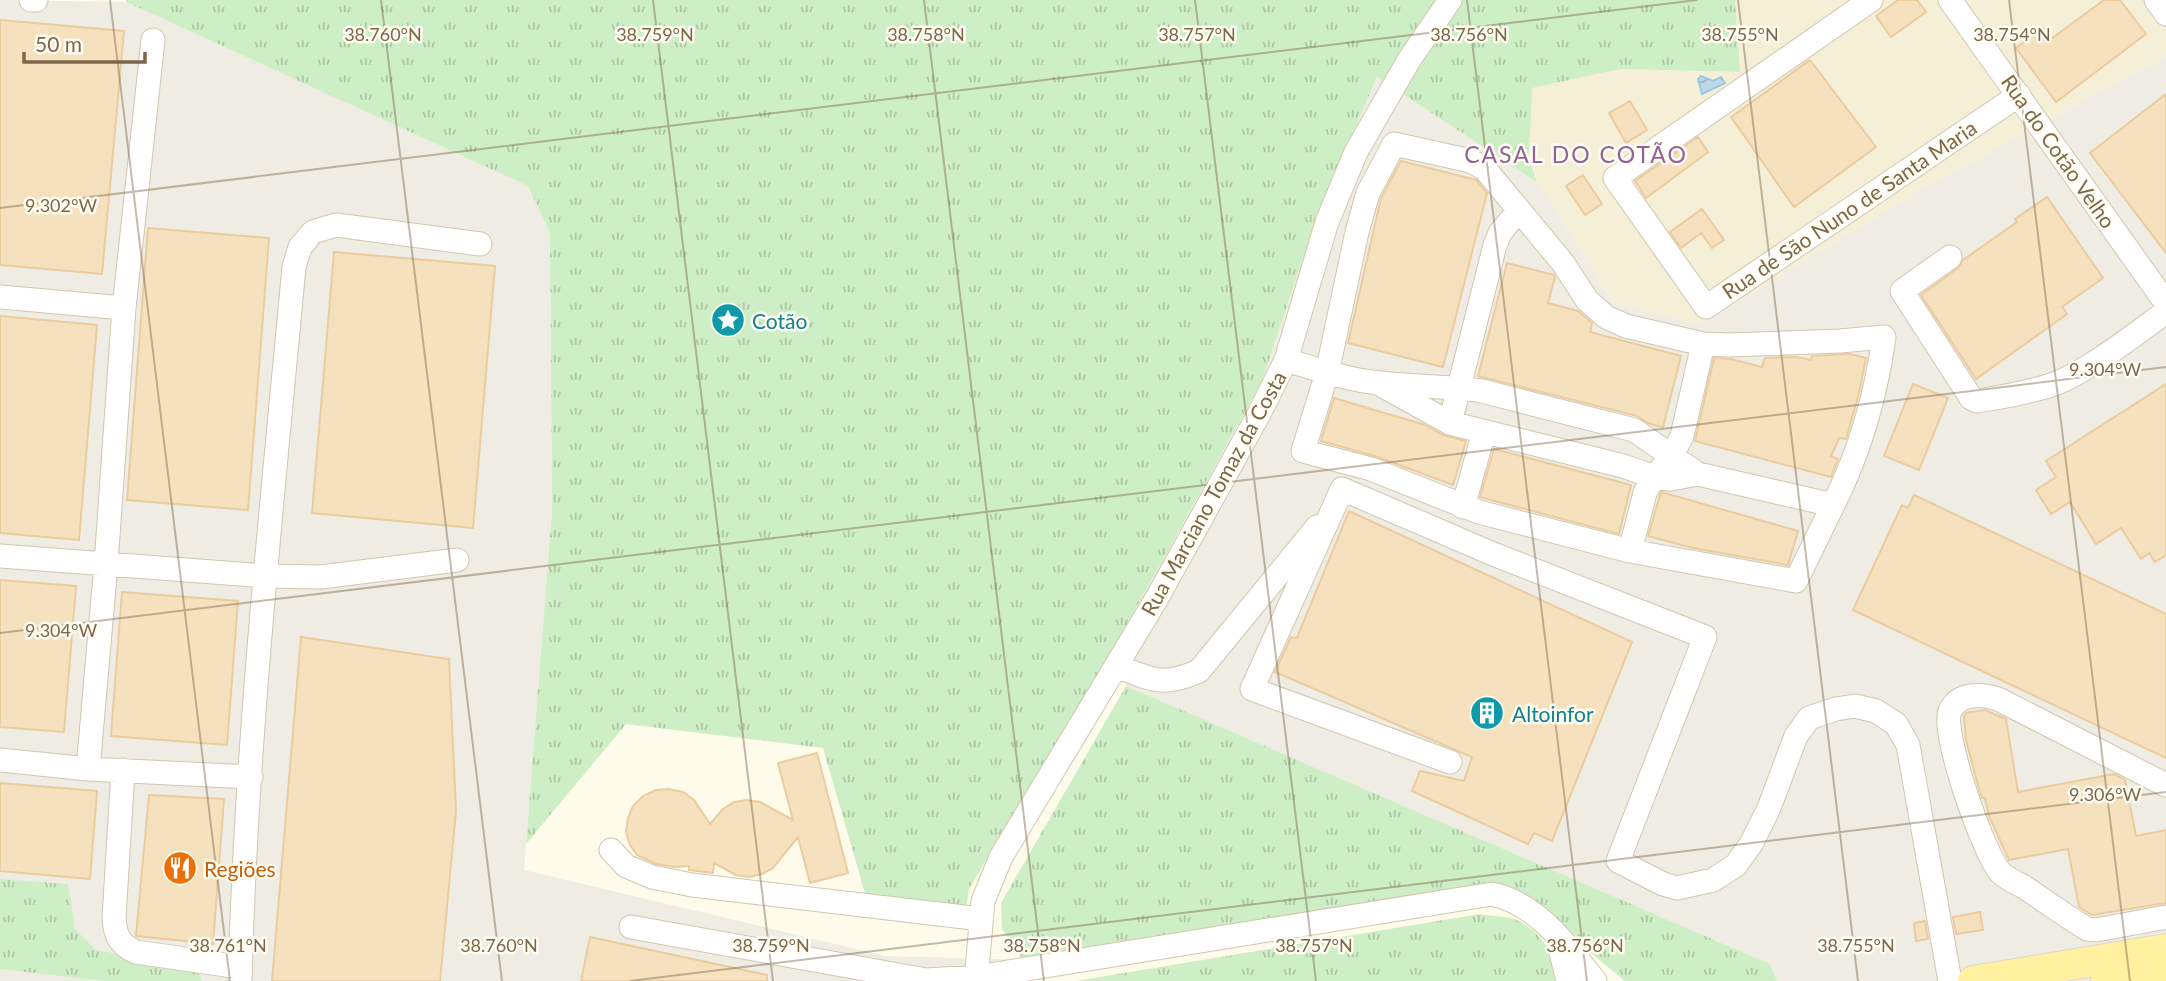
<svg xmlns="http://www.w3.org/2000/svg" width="2166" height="981" viewBox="0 0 2166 981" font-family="Lato,sans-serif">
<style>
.residential{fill:#f6efd8}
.industrial{fill:#efece3}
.grass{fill:url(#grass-tufts)}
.water{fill:url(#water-waves);stroke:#a1c6dd;stroke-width:2}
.building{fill:#f6e1bf;stroke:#eacc9e;stroke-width:2}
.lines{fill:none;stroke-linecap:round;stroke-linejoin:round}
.minor-casing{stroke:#d2c6ae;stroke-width:25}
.major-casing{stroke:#ddd7d0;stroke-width:32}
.minor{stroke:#fff;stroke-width:23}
.major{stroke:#fff1a0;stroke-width:30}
.ticks{fill:none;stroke:#7c674a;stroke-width:2;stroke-opacity:0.45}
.labels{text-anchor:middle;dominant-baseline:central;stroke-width:5;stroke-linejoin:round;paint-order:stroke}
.street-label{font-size:21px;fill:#7c674a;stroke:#fffdf2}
.culture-label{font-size:21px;fill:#0d838f;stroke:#fffdf2;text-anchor:start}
.food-label{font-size:21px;fill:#c56008;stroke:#fffdf2;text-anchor:start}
.neighbourhood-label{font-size:23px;letter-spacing:2px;fill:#916298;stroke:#fffdf2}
.ticks-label{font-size:18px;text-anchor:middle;fill:#7c674a;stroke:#fffdf2;stroke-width:5;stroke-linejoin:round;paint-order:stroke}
</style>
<defs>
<pattern id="grass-tufts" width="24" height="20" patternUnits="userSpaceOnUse" patternTransform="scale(1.75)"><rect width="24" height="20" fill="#ceeec6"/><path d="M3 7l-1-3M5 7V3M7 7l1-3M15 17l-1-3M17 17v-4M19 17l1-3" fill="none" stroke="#acc5a3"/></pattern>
<pattern id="water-waves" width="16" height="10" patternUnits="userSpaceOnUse" patternTransform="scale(1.75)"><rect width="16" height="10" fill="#bcd9ea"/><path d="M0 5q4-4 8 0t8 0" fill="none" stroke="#9eb4c0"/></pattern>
</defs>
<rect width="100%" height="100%" fill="#fefbea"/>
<!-- residential -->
<path class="residential" d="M 1735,0 L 2166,0 L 2166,56 L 1922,189 L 1701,324 L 1614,304 L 1538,182 L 1529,157 L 1531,88 L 1621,69 L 1739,72 Z"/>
<!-- industrial -->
<path class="industrial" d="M 0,0 L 126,2 L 528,186 L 550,233 L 552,511 L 524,870 L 886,956 L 1023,960 L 1016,981 L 0,981 Z
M 2166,56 L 2166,981 L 1777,981 L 1770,964 L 1126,686 L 1125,628 L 1262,381 L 1315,222 L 1377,77 L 1433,106 L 1538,182 L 1614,304 L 1701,324 L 1922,189 Z"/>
<!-- grass -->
<path class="grass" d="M 126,0 L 1735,0 L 1740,72 L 1621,69 L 1532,88 L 1529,157 L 1537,182 L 1377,77 L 1315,222 L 1262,381 L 1125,628 L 969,889 L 966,909 L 866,897 L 823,748 L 626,724 L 526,844 L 552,511 L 550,233 L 528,186 L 126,2 Z
M 1126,686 L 1770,964 L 1777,981 L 1625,981 L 1525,899 L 1023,960 L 1002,929 L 1001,903 Z
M 0,879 L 68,884 L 75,929 L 96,950 L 188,967 L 200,975 L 202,981 L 106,981 L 0,969 Z
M 1480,914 C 1490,916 1504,916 1514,919 C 1540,929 1555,954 1558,981 L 1076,981 Z"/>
<!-- water -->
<path class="water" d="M 1701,76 L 1713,81 L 1721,77 L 1725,83 L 1702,94 L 1698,79 Z"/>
<!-- building -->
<path class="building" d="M 1898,0 L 1917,0 L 1926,12 L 1891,37 L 1876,16 Z
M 2104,0 L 2120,0 L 2146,34 L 2056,102 L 2016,48 L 2043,28 L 2051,39 Z
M 0,20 L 124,31 L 102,274 L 0,265 Z
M 1810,60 L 1876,147 L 1794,207 L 1731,117 Z
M 2166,94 L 2166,253 L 2090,153 Z
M 1630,101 L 1647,130 L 1626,143 L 1609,113 Z
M 1698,137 L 1708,152 L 1646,198 L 1635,181 Z
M 1401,161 L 1476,180 L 1487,193 L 1443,367 L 1348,343 L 1381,198 Z
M 1583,175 L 1602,204 L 1585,215 L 1566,186 Z
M 2047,197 L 2103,278 L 2062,307 L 2067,314 L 1976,379 L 1921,295 L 1958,268 L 1963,260 L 2017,222 L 2015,219 Z
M 1702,209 L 1724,240 L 1712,248 L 1701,233 L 1681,248 L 1670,232 Z
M 148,228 L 269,238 L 248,510 L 127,500 Z
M 334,252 L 495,266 L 473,528 L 312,513 Z
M 1507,263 L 1554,275 L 1555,277 L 1548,303 L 1578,311 L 1592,323 L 1590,332 L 1681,356 L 1663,427 L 1650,424 L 1637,416 L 1478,376 Z
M 0,316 L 97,325 L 79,540 L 0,533 Z
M 1850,354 L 1866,358 L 1859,393 L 1846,439 L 1839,438 L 1831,456 L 1838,459 L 1831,477 L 1695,441 L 1714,358 L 1731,359 L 1762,367 L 1765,358 L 1796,357 L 1811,360 L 1812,356 Z
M 1913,384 L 1948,398 L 1919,470 L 1884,456 Z
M 2166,384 L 2166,555 L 2155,562 L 2149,553 L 2141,559 L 2121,528 L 2096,544 L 2070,502 L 2051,514 L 2036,490 L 2056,477 L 2046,461 Z
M 1334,398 L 1425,425 L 1443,435 L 1466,441 L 1453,485 L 1375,456 L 1321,441 Z
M 1494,449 L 1631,485 L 1619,534 L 1480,497 Z
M 1661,492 L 1798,531 L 1788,565 L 1693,548 L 1648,536 Z
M 1914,495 L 2166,614 L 2166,758 L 1853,610 L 1902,505 L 1908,508 Z
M 1349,511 L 1632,642 L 1552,841 L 1534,833 L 1528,844 L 1412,791 L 1420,771 L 1464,781 L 1472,757 L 1275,672 L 1291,637 L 1297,638 Z
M 0,580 L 76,586 L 64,732 L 0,727 Z
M 122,592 L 238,601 L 227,745 L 111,736 Z
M 301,637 L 449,659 L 456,811 L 440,981 L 272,981 Z
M 1985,710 L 2006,719 L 2018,792 L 2114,774 L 2125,780 L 2136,836 L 2166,830 L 2166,903 L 2092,915 L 2079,907 L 2068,849 L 2009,860 L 1989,816 L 1985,798 L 1982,798 L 1979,789 L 1966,740 L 1964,716 L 1966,713 Z
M 817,753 L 848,873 L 810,883 L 798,837 L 773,868 L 762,874 L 749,877 L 736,875 L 714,863 L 713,873 L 689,870 L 689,866 L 674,867 L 656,864 L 637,855 L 630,845 L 626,832 L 628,818 L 633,806 L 643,796 L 656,790 L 669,789 L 683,792 L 694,800 L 710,824 L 723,809 L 734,802 L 747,800 L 760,802 L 793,820 L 778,763 Z
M 0,783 L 97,791 L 90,879 L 0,871 Z
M 149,795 L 224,799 L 213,944 L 136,936 Z
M 1980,912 L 1983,930 L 1956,934 L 1953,917 Z
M 1925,921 L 1928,939 L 1916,941 L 1914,923 Z
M 590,937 L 767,975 L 767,981 L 581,981 Z"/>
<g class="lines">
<!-- minor casing -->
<g class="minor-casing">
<path id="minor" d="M 31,0 L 36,0
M 1871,0 L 1615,178 L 1706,307 L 2019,95
M 1950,0 L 2166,303
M 2156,0 L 2166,14
M 1519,210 L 1500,233 L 1495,245 L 1450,423 L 1623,466 L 1655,477 L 1671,479 L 1698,474
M 1950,257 L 1902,291 L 1971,398 L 1977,401 C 2004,397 2032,392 2057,383 C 2091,369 2135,334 2166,312
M 0,297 L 124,308 L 106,564 L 88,769
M 124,308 L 153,40
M 1286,360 C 1316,369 1348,380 1380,383 C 1414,387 1448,386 1482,391 L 1634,430 L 1698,474 L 1833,505 C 1860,452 1876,395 1884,337 L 1840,341 L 1728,345 L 1703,344 L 1626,326 L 1606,317 L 1587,300 L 1563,263 L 1485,169 L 1471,161 L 1394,144 L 1368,193 L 1357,232 L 1327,373 L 1303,451 L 1371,469 L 1479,512 L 1630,551 L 1645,493 L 1651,482 L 1672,455 L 1682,436 L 1703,344
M 1383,386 L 1450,423
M 1463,507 L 1484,432
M 1630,551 L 1796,581 L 1833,505
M 0,556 L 266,576 L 321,577 L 457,560
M 1117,666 C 1152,680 1163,687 1199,671 L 1317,527
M 0,760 L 88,769 L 251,777
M 1450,762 L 1252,689 L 1342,489 L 1493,554 L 1705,637 L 1618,861 L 1663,884 L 1677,888 L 1713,880 L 1736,865 L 1751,844 L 1769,808 L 1796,736 L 1809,718 L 1836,709 L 1855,706 L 1876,711 L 1896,724 L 1908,745 L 1950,981
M 123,770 L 114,918 C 115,936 120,945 136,952 L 240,967
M 2166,785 L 1998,699 C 1982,694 1959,692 1950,711 C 1941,732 1984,856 2001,873 C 2007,879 2017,883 2024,887 C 2045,901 2066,916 2087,929 L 2096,930 L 2166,917
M 611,850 L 626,866 L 652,877 L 692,885 L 981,919
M 631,927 L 926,980 L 977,977 L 1492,894 C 1538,904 1567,946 1595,981
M 1558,940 L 1568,981
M 240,981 C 246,743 272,504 294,267 L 300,247 L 313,232 L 336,225 L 480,244
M 976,981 L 983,901 L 1001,857 L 1157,598 L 1259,414 L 1286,360 L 1327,222 L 1356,152 L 1409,60 L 1450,0"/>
</g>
<!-- major casing -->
<g class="major-casing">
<path id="major" d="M 1973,981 L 2166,949
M 2106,981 L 2166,971"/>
</g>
<!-- minor -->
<use href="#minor" class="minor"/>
<!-- major -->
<use href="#major" class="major"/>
</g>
<!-- ticks -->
<path class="ticks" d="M 110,0 L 230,981M 381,0 L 502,981M 653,0 L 773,981M 924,0 L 1044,981M 1195,0 L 1316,981M 1467,0 L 1587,981M 1738,0 L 1858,981M 2009,0 L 2130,981M 0,208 L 1697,0M 0,633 L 2166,367M 630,981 L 2166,792"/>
<!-- icons -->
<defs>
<g id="sight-disc" transform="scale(1.75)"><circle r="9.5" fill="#0f9aa8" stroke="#fffdf2"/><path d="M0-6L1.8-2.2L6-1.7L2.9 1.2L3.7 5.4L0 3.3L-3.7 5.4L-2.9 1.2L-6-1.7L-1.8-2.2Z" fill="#fff"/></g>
<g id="building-disc" transform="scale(1.75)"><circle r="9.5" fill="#0f9aa8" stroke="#fffdf2"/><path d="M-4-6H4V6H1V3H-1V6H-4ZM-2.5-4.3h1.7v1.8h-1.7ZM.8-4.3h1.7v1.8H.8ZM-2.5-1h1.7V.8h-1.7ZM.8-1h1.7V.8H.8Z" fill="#fff"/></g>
<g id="restaurant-disc" transform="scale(1.75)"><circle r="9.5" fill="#e8710a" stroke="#fffdf2"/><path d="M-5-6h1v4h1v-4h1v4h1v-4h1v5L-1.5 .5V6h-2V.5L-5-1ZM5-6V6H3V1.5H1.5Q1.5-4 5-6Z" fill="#fff"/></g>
</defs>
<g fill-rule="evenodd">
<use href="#sight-disc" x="728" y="320"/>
<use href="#building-disc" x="1487" y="713"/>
<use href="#restaurant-disc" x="180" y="868"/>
</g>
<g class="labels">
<!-- street labels -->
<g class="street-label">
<text transform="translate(2059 151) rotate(55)">Rua do Cotão Velho</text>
<text transform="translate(1849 209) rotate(-34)">Rua de São Nuno de Santa Maria</text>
<text transform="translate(1213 493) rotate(-61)">Rua Marciano Tomaz da Costa</text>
</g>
<!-- culture labels -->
<g class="culture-label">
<text x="752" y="320">Cotão</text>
<text x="1512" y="713">Altoinfor</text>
</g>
<!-- food labels -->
<g class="food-label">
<text x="204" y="868">Regiões</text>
</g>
<!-- neighbourhood labels -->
<g class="neighbourhood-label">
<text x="1576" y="154">CASAL DO COTÃO</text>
</g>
</g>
<g class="ticks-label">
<text x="383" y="41">38.760°N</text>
<text x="655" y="41">38.759°N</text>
<text x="926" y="41">38.758°N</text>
<text x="1197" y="41">38.757°N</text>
<text x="1469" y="41">38.756°N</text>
<text x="1740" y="41">38.755°N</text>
<text x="2012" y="41">38.754°N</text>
<text x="61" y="212">9.302°W</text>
<text x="2105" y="376">9.304°W</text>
<text x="61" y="637">9.304°W</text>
<text x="2105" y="801">9.306°W</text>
<text x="228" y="952">38.761°N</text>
<text x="499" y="952">38.760°N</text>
<text x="771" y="952">38.759°N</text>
<text x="1042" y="952">38.758°N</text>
<text x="1314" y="952">38.757°N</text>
<text x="1585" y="952">38.756°N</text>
<text x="1856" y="952">38.755°N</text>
</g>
<!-- scale -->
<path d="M24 52v10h121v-10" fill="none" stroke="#7c674a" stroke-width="3.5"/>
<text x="35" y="52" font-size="21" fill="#7c674a" stroke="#fffdf2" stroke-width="5" paint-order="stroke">50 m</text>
</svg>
